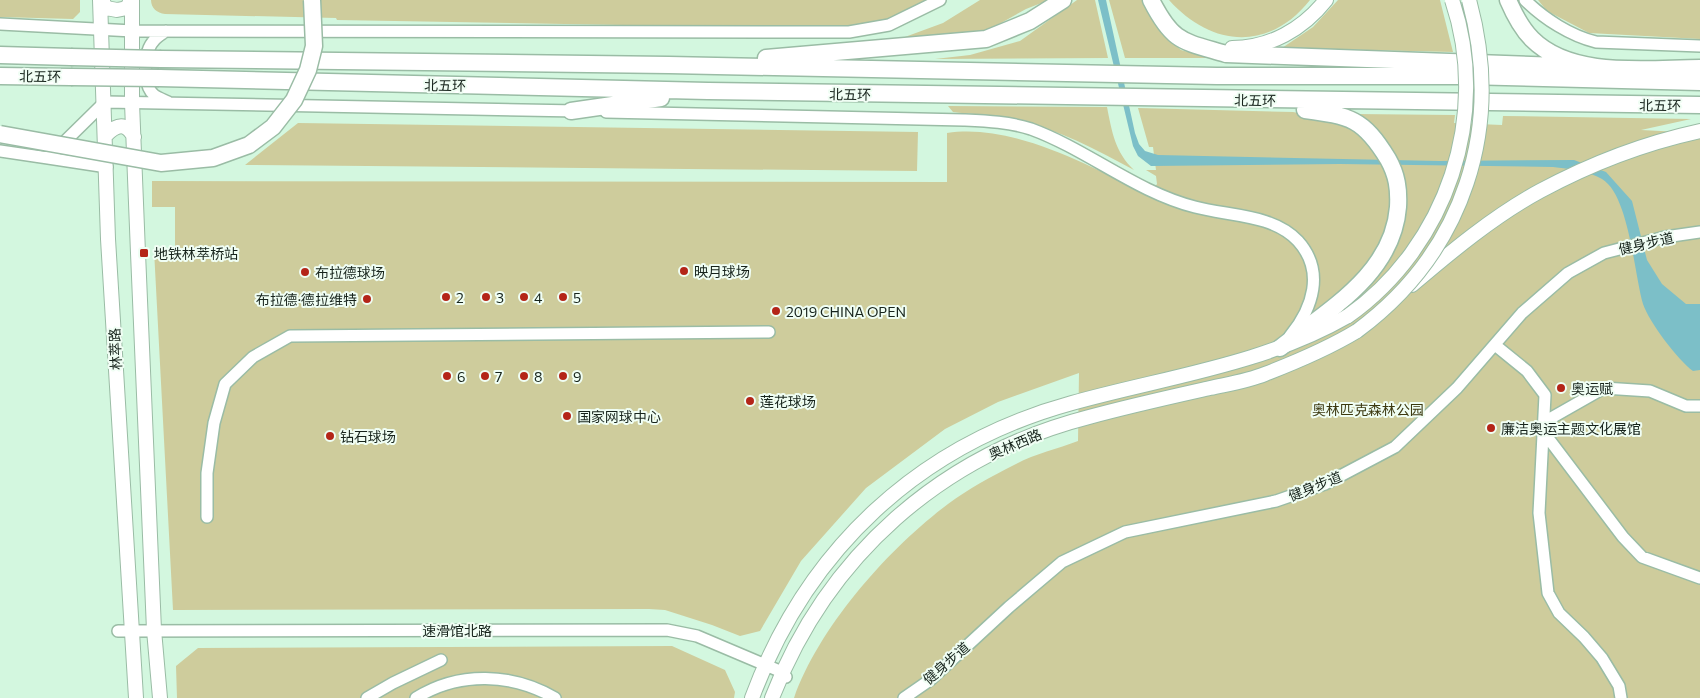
<svg xmlns="http://www.w3.org/2000/svg" width="1700" height="698" viewBox="0 0 1700 698" font-family="Commissioner,'Noto Sans SC',sans-serif">
<style>
.green{fill:#cecc9c}
.water{fill:#7cbfc8}
.lines{fill:none;stroke-linecap:round;stroke-linejoin:round}
.minor-casing{stroke:#9abca5;stroke-width:14}
.major-casing{stroke:#9abca5;stroke-width:16}
.highway-casing{stroke:#9abca5;stroke-width:19}
.minor{stroke:#fff;stroke-width:11}
.major{stroke:#fff;stroke-width:14}
.highway{stroke:#fff;stroke-width:16}
.major-bridge-casing{stroke:#9abca5;stroke-width:16;stroke-linecap:butt}
.highway-bridge-casing{stroke:#9abca5;stroke-width:19;stroke-linecap:butt}
.major-bridge{stroke:#fff;stroke-width:14}
.highway-bridge{stroke:#fff;stroke-width:16}
.poi-dot{fill:#b42518;stroke:#f0fef4;stroke-width:2}
.labels{text-anchor:middle;dominant-baseline:central;stroke-width:4;stroke-linejoin:round;paint-order:stroke}
.street-label{font-size:14px;fill:#17241c;stroke:#f0fef4}
.poi-label{font-size:14px;fill:#17241c;stroke:#f0fef4;text-anchor:start}
.park-label{font-size:14px;fill:#3c3910;stroke:#f0fef4}
</style>
<rect width="100%" height="100%" fill="#d3f7df"/>
<!-- green -->
<path class="green" d="M 0,0 L 80,0 L 80,12 L 73,19 L 0,17 Z
M 151,0 L 931,0 L 886,23 L 847,29 L 337,20 L 336,18 L 165,14 C 157,13 151,8 151,0 Z
M 980,0 L 1049,0 L 1026,9 L 985,32 L 894,41 L 943,23 Z
M 1077,0 L 1095,0 L 1108,58 L 935,59 L 970,55 L 1020,41 Z
M 1109,0 L 1144,0 L 1168,39 L 1181,50 L 1209,58 L 1125,58 Z
M 1169,0 L 1310,0 C 1269,52 1211,47 1169,0 Z
M 1338,0 L 1440,0 L 1453,52 L 1282,48 L 1313,27 Z
M 1538,0 L 1700,0 L 1700,39 L 1589,33 L 1547,11 Z
M 948,106 L 1107,107 C 1112,132 1115,152 1134,170 C 1093,148 1050,125 1003,117 C 986,114 969,114 953,112 Z
M 1138,108 L 1293,112 L 1319,117 L 1354,114 L 1455,115 L 1454,123 L 1502,125 L 1503,116 L 1691,119 L 1641,130 L 1700,133 L 1700,698 L 794,698 C 819,627 888,549 948,504 C 968,489 992,476 1014,465 C 1034,454 1057,449 1078,441 L 1079,373 L 998,402 L 945,429 L 866,488 L 801,561 L 760,631 L 740,636 L 712,625 L 665,610 L 649,609 L 173,610 L 154,250 L 175,250 L 175,207 L 152,207 L 152,181 L 947,182 L 947,133 C 1014,123 1089,166 1149,195 L 1157,184 L 1156,176 L 1146,170 L 1156,170 L 1153,147 L 1149,147 Z
M 298,123 L 918,132 L 917,171 L 245,165 Z
M 672,646 L 725,670 L 735,692 L 734,698 L 177,698 L 176,666 L 198,648 Z"/>
<!-- water -->
<path class="water" d="M 1098,0 L 1106,0 L 1135,133 L 1139,144 L 1145,151 L 1158,155 L 1439,161 L 1574,160 L 1606,172 L 1632,201 L 1647,260 L 1662,284 L 1686,304 L 1700,304 L 1700,370 L 1693,371 C 1678,360 1649,322 1643,304 C 1634,273 1629,195 1602,179 C 1588,171 1569,169 1553,167 L 1340,164 L 1151,166 L 1138,156 L 1133,146 Z"/>
<g class="lines">
<!-- minor casing -->
<g class="minor-casing">
<path id="minor" d="M 1525,0 C 1544,19 1571,36 1596,42 L 1700,46
M 0,24 L 133,31 L 849,32 L 889,25 L 940,0
M 166,31 C 158,36 151,41 148,51 C 144,62 144,87 154,95 C 158,98 164,100 168,102
M 606,112 L 964,120 C 986,121 1010,122 1031,129 C 1088,150 1136,192 1195,207 C 1228,216 1273,214 1298,241 C 1325,271 1313,308 1290,336
M 0,151 L 48,158 L 105,102 L 578,111
M 48,158 L 107,167
M 1495,345 L 1527,371 L 1545,395 L 1539,513 L 1548,593 L 1559,613 L 1584,637 L 1602,658 L 1619,686 L 1621,698
M 1700,406 L 1686,406 L 1650,391 L 1604,388 L 1553,417 L 1542,430 L 1623,537 L 1642,557 L 1700,578
M 207,517 L 207,473 L 214,423 L 225,384 L 253,357 L 290,336 L 769,332
M 118,631 L 667,630 L 697,636 L 782,672 L 786,677
M 367,698 L 393,683 L 441,660
M 416,698 C 459,671 512,673 555,698
M 904,698 L 930,680 L 1009,607 L 1062,562 L 1125,532 L 1276,501 L 1325,484 L 1395,447 L 1457,388 L 1522,313 L 1568,273 L 1604,253 L 1665,237 L 1700,232"/>
</g>
<!-- major casing -->
<g class="major-casing">
<path id="major" d="M 100,0 L 108,239 L 136,698
M 102,0 L 106,8 L 117,10 L 127,8 L 131,0
M 132,0 L 132,103 L 138,253 L 154,630 L 160,698
M 1232,48 C 1270,48 1303,29 1326,0
M 106,135 C 117,124 126,122 134,137
M 1412,285 C 1452,251 1494,216 1540,191 C 1590,164 1645,143 1700,131
M 752,698 C 807,549 919,445 1072,403 C 1165,377 1263,365 1348,316
M 772,698 C 827,556 941,455 1089,417 C 1129,406 1170,397 1210,388 C 1228,384 1248,381 1265,374 C 1296,362 1329,348 1357,331"/>
</g>
<!-- highway casing -->
<g class="highway-casing">
<path id="highway" d="M 1151,0 C 1173,43 1182,41 1226,54 L 1587,67
M 1508,0 C 1514,14 1521,28 1532,39 C 1572,79 1648,68 1700,68
M 0,55 L 71,57
M 766,58 L 986,39 L 1030,21 L 1063,0
M 161,59 L 669,65 L 1217,76 L 1465,76 L 1700,82
M 0,76 L 71,77
M 159,78 L 708,91 L 1700,105
M 571,111 L 661,98
M 1280,348 C 1328,310 1393,274 1398,207 C 1399,189 1397,175 1388,159 C 1363,118 1350,116 1305,110"/>
</g>
<!-- minor -->
<use href="#minor" class="minor"/>
<!-- major -->
<use href="#major" class="major"/>
<!-- highway -->
<use href="#highway" class="highway"/>
<!-- major-bridge casing -->
<g class="major-bridge-casing">
<path id="major-bridge" d="M 1348,316 C 1447,246 1491,115 1452,0
M 1357,331 C 1465,251 1504,127 1469,0"/>
</g>
<!-- highway-bridge casing -->
<g class="highway-bridge-casing">
<path id="highway-bridge" d="M 71,57 L 161,59
M 71,77 L 159,78
M 0,134 L 161,163 L 213,158 L 249,145 L 273,127 L 294,100 L 308,70 L 314,46 L 312,0"/>
</g>
<!-- major-bridge -->
<use href="#major-bridge" class="major-bridge"/>
<!-- highway-bridge -->
<use href="#highway-bridge" class="highway-bridge"/>
</g>
<!-- markers -->
<g class="poi-dot">
<rect x="139" y="248" width="10" height="10" rx="2.5"/>
<circle cx="684" cy="271" r="5"/>
<circle cx="305" cy="272" r="5"/>
<circle cx="446" cy="297" r="5"/>
<circle cx="486" cy="297" r="5"/>
<circle cx="524" cy="297" r="5"/>
<circle cx="563" cy="297" r="5"/>
<circle cx="367" cy="299" r="5"/>
<circle cx="776" cy="311" r="5"/>
<circle cx="447" cy="376" r="5"/>
<circle cx="485" cy="376" r="5"/>
<circle cx="524" cy="376" r="5"/>
<circle cx="563" cy="376" r="5"/>
<circle cx="1561" cy="388" r="5"/>
<circle cx="750" cy="401" r="5"/>
<circle cx="567" cy="416" r="5"/>
<circle cx="1491" cy="428" r="5"/>
<circle cx="330" cy="436" r="5"/>
</g>
<g class="labels">
<!-- street labels -->
<g class="street-label">
<text transform="translate(40 76) rotate(1)">北五环</text>
<text transform="translate(445 85) rotate(1)">北五环</text>
<text transform="translate(850 94) rotate(1)">北五环</text>
<text transform="translate(1255 100) rotate(1)">北五环</text>
<text transform="translate(1660 105) rotate(1)">北五环</text>
<text transform="translate(1646 243) rotate(-13)">健身步道</text>
<text transform="translate(115 349) rotate(-93)">林萃路</text>
<text transform="translate(1015 444) rotate(-23)">奥林西路</text>
<text transform="translate(1315 486) rotate(-22)">健身步道</text>
<text x="457" y="630">速滑馆北路</text>
<text transform="translate(946 663) rotate(-41)">健身步道</text>
</g>
<!-- poi labels -->
<g class="poi-label">
<text x="154" y="253">地铁林萃桥站</text>
<text x="694" y="271">映月球场</text>
<text x="315" y="272">布拉德球场</text>
<text x="456" y="297">2</text>
<text x="496" y="297">3</text>
<text x="534" y="297">4</text>
<text x="573" y="297">5</text>
<text x="357" y="299" text-anchor="end">布拉德·德拉维特</text>
<text x="786" y="311">2019 CHINA OPEN</text>
<text x="457" y="376">6</text>
<text x="495" y="376">7</text>
<text x="534" y="376">8</text>
<text x="573" y="376">9</text>
<text x="1571" y="388">奥运赋</text>
<text x="760" y="401">莲花球场</text>
<text x="577" y="416">国家网球中心</text>
<text x="1501" y="428">廉洁奥运主题文化展馆</text>
<text x="340" y="436">钻石球场</text>
</g>
<!-- park labels -->
<g class="park-label">
<text x="1368" y="409">奥林匹克森林公园</text>
</g>
</g>
</svg>
